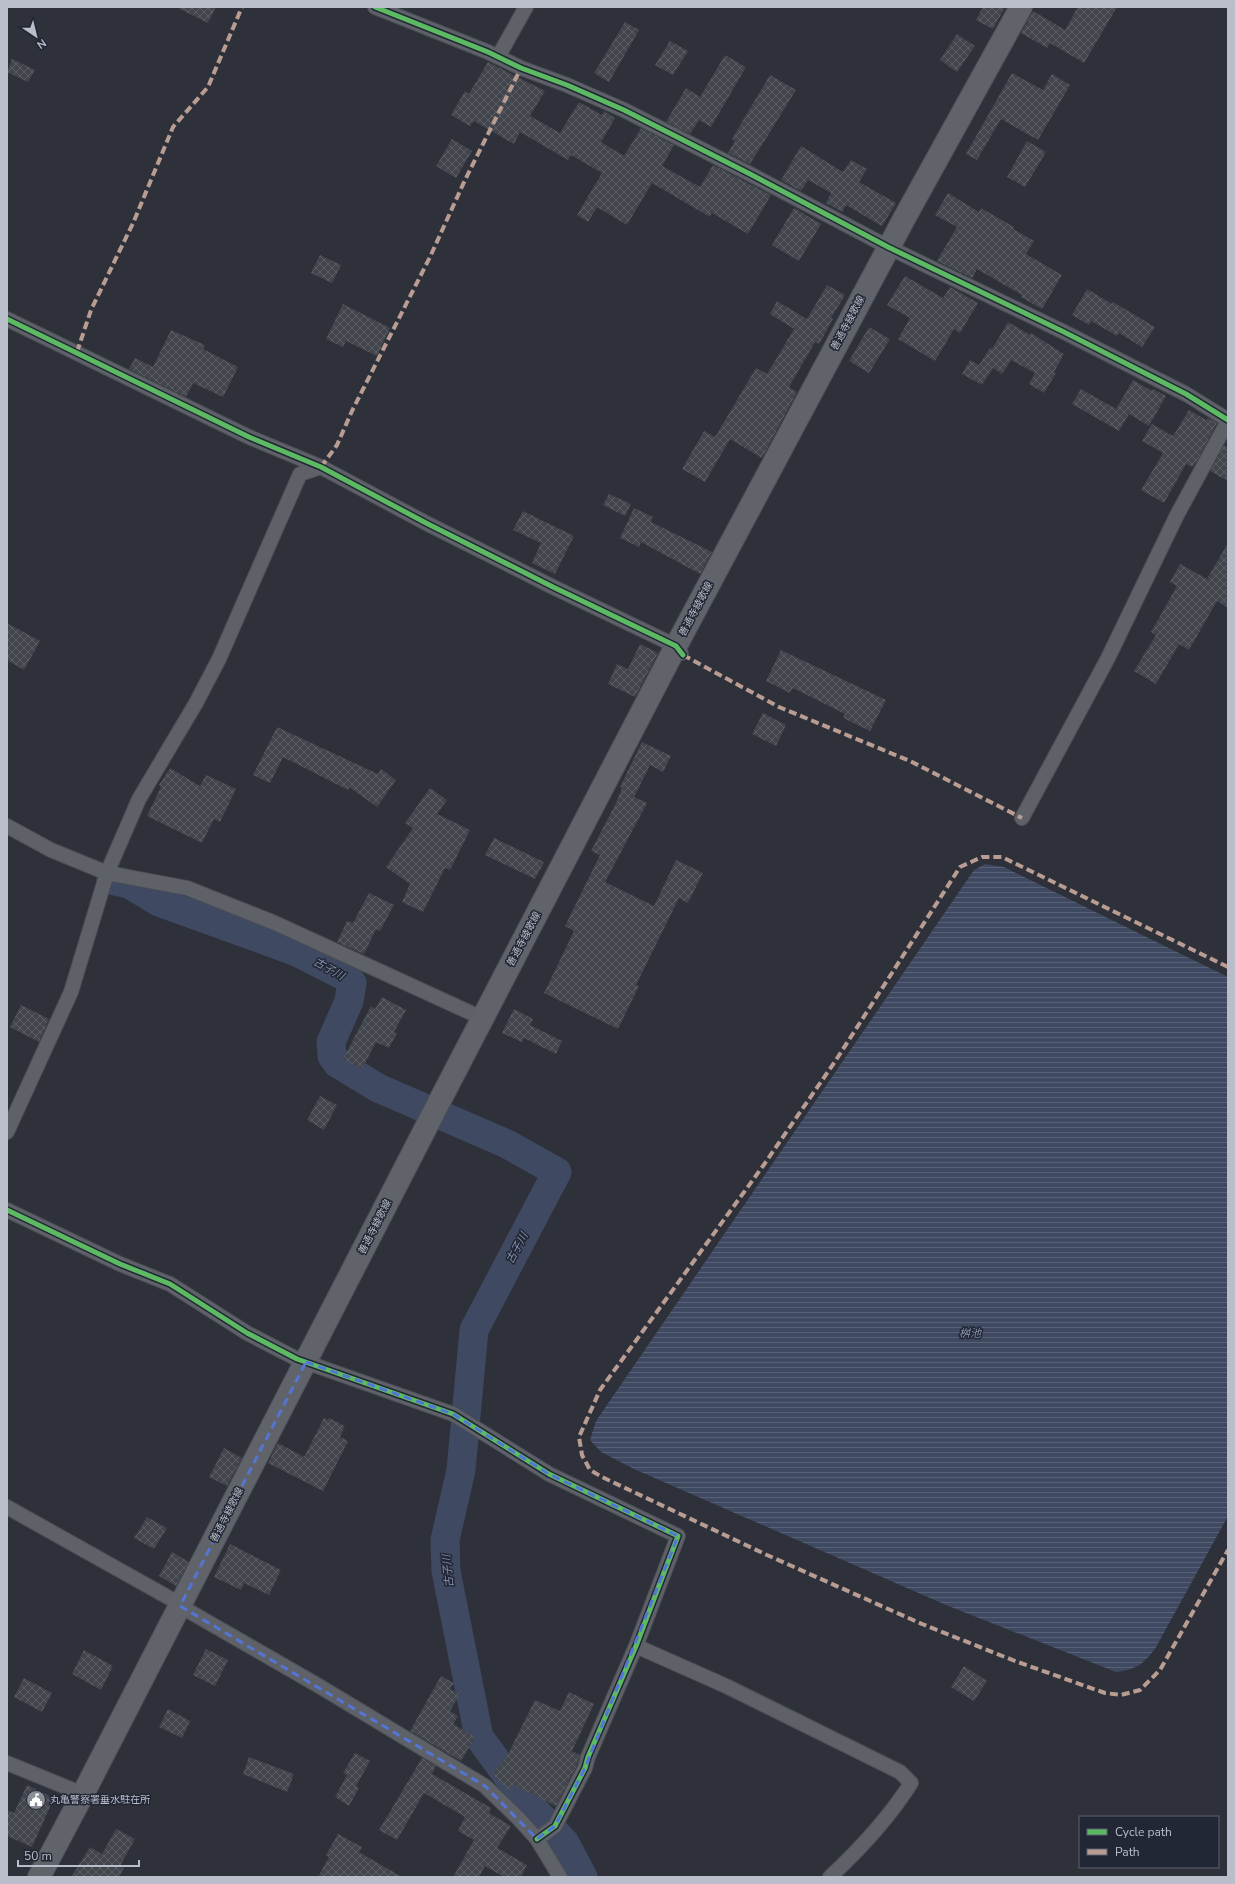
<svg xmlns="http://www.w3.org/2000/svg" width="1235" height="1884" viewBox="0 0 1235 1884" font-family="'Nunito Sans','Noto Sans JP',sans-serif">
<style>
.water{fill:url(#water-rules)}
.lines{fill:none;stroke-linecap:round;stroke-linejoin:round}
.river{stroke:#3f4962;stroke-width:29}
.building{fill:url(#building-cross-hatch)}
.street-casing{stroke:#4a4d53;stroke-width:16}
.primary-casing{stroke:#4c4e57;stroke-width:24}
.street{stroke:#5e6168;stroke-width:14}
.primary{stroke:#60636a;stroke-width:22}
.quiet{stroke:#b99d93;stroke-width:4;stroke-dasharray:8 4;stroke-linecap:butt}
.cycleway-casing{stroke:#222735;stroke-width:8}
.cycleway{stroke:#5cba63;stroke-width:5}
.marked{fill:none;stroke:#5475d3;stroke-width:3;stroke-dasharray:8 5;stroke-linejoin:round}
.labels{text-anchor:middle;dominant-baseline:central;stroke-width:3;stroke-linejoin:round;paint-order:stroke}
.street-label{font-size:10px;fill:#babeca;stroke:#222735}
.poi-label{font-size:10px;fill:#babeca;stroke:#222735;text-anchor:start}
.water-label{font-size:11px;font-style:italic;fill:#8590ad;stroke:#222735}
</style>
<defs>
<pattern id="water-rules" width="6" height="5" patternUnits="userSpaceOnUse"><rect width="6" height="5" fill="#3f4962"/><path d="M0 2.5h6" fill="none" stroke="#596177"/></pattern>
<pattern id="building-cross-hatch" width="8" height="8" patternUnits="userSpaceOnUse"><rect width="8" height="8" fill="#42454c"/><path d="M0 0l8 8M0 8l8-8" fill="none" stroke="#5b5e64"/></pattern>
</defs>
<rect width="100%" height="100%" fill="#2e313a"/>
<!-- water -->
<path class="water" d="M 985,864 L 1004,867 L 1228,977 L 1228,1516 L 1155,1649 C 1142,1665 1137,1669 1116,1672 L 946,1605 L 634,1469 L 601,1452 L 590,1440 L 596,1421 L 974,870 Z"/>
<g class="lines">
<!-- river -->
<path class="river" d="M 111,880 L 129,884 L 159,902 L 297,952 L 344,976 L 352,983 L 349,1001 L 331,1042 L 332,1056 L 337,1063 L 378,1088 L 507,1144 L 557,1172 L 474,1330 L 461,1470 L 445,1540 L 446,1571 L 479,1737 L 525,1800 L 565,1843 L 583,1877"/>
</g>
<!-- building -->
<path class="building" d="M 176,7 L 216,7 L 208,23 Z
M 983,7 L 1005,7 L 993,29 L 976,20 Z
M 1078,7 L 1117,7 L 1084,63 L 1050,43 L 1047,48 L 1021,33 L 1033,11 L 1065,30 Z
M 625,22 L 639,30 L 609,82 L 594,73 Z
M 957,34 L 975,46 L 957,72 L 940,60 Z
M 670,41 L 688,51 L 673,75 L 655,65 Z
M 725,55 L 746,67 L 711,127 L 699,120 L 690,134 L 666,122 L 686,88 L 700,97 Z
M 12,59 L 35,70 L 28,82 L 7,72 Z
M 488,62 L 545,91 L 530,116 L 560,133 L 579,102 L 602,115 L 604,111 L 615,118 L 601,142 L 624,156 L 641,128 L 674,145 L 662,166 L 700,187 L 713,165 L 771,195 L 748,234 L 712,213 L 710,217 L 652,183 L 627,225 L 597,207 L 588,222 L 577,215 L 602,173 L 571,155 L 568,160 L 520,132 L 514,144 L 474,121 L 470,126 L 451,115 L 465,91 L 469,94 Z
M 1012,73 L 1043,90 L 1052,74 L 1070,85 L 1038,140 L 1001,119 L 977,160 L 966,154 Z
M 770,75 L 796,90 L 750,164 L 728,153 L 735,141 L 732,139 Z
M 452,139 L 472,151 L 456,178 L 436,166 Z
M 1027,141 L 1046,152 L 1025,187 L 1007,177 Z
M 801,146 L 843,172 L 851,160 L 867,169 L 859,182 L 896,203 L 882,226 L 846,205 L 842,212 L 826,203 L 831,193 L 808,180 L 801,191 L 781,180 Z
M 948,193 L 979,212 L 981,208 L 1014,227 L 1013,229 L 1034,241 L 1026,254 L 1062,275 L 1042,309 L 1021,297 L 1022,295 L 977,269 L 972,278 L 937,261 L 957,227 L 935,215 Z
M 794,208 L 821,224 L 799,261 L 772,245 Z
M 320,255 L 341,265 L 332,283 L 311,273 Z
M 905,276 L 943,298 L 950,287 L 978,303 L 960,333 L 954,329 L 935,361 L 898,339 L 910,318 L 887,305 Z
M 827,285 L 845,295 L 831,318 L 833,319 L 819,344 L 815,342 L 789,387 L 797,392 L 762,458 L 730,439 L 705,482 L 682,469 L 704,431 L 715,437 L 756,368 L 767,374 L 794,329 L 770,314 L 777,301 L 807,319 Z
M 1087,289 L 1112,304 L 1113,302 L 1155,327 L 1142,347 L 1119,333 L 1117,336 L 1091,321 L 1089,325 L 1072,315 Z
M 343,304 L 390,328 L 377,356 L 346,341 L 343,347 L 326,339 Z
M 1008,322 L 1030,335 L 1031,333 L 1064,354 L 1054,372 L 1056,373 L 1044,393 L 1029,384 L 1035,373 L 1011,360 L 1002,374 L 993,368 L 982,385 L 962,374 L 970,360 L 979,365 L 990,348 L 992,349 Z
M 869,327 L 890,339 L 869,373 L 849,361 Z
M 171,330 L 205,345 L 203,349 L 238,367 L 223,397 L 193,383 L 186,397 L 129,369 L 135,358 L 153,367 Z
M 1133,380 L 1152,391 L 1153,389 L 1166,396 L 1149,426 L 1129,414 L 1119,431 L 1072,404 L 1081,389 L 1116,409 Z
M 1189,410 L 1206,420 L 1208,418 L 1217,423 L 1196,463 L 1192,467 L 1186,464 L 1164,503 L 1141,490 L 1163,453 L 1142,441 L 1152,424 L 1173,436 Z
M 1224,445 L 1228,448 L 1228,481 L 1210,471 Z
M 609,494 L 631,504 L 625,516 L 603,505 Z
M 634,508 L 653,517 L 651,522 L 712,552 L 700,574 L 641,542 L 639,547 L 620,538 Z
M 523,511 L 574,536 L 555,574 L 532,563 L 541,543 L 513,530 Z
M 1228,543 L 1228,608 L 1217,601 L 1189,650 L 1179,644 L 1156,684 L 1134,671 L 1156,635 L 1151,632 L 1177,586 L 1170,582 L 1180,564 L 1207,579 Z
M 7,623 L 40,641 L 24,670 L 7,660 Z
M 640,644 L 658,653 L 635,697 L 608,684 L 617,664 L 628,669 Z
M 781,650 L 886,700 L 870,731 L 843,718 L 845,714 L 793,688 L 790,693 L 766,681 Z
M 763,713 L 786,725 L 776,746 L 752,734 Z
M 277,727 L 378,774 L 381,769 L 396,780 L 377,807 L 349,787 L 348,790 L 283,757 L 270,783 L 253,775 Z
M 642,742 L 671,756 L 663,772 L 650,765 L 634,797 L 647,803 L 605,882 L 654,906 L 676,860 L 703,873 L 688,903 L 679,898 L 636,985 L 639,986 L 618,1029 L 544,993 L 574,931 L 565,926 L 600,855 L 591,851 L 616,803 L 622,788 L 620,787 Z
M 170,768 L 200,786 L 206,775 L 236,789 L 220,822 L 214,819 L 202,843 L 147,816 L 161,787 L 159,785 Z
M 430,788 L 447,800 L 437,814 L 470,830 L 450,870 L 445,868 L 423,912 L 402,902 L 410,884 L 386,867 L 413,828 L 405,823 Z
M 494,838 L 544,862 L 535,879 L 485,855 Z
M 369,893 L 394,905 L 380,931 L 376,929 L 364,954 L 337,942 L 347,921 L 353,923 Z
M 382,997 L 406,1010 L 394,1032 L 397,1033 L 389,1048 L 376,1042 L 362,1069 L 343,1059 L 371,1006 L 375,1009 Z
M 21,1005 L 49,1019 L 39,1042 L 10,1027 Z
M 514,1009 L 533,1019 L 530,1025 L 562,1041 L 556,1054 L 524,1038 L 522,1042 L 502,1033 Z
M 320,1096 L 337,1105 L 324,1130 L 307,1120 Z
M 324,1418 L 328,1420 L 329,1418 L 345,1426 L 340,1437 L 348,1441 L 323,1491 L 268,1463 L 278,1443 L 304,1457 Z
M 224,1448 L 242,1458 L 227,1486 L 209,1477 Z
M 147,1517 L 167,1528 L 154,1549 L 134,1538 Z
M 230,1544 L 281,1570 L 269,1595 L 244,1583 L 241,1590 L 214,1577 Z
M 172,1552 L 189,1562 L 176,1586 L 159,1576 Z
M 206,1649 L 228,1660 L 215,1686 L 193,1675 Z
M 84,1650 L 113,1666 L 101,1690 L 72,1674 Z
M 964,1666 L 987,1681 L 974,1701 L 951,1687 Z
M 441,1676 L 454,1683 L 450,1689 L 460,1694 L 450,1711 L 458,1716 L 453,1724 L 475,1737 L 461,1761 L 410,1731 Z
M 24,1678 L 52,1693 L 42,1712 L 14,1697 Z
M 569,1692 L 594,1704 L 572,1751 L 580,1755 L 577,1765 L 556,1806 L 513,1785 L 509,1790 L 492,1774 L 506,1758 L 535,1700 L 560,1711 Z
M 168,1709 L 190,1721 L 182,1738 L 159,1727 Z
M 355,1753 L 370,1761 L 356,1786 L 359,1788 L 349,1806 L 335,1797 L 347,1775 L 343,1773 Z
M 249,1757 L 294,1774 L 287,1792 L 243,1774 Z
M 422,1758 L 436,1766 L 432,1774 L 491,1808 L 489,1813 L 511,1826 L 497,1848 L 527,1865 L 521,1877 L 504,1877 L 485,1866 L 479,1877 L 453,1877 L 474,1840 L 458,1831 L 465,1817 L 424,1793 L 397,1840 L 379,1830 Z
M 27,1785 L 54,1798 L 32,1847 L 7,1836 L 7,1810 L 14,1813 Z
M 116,1829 L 135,1839 L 120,1866 L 124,1868 L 119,1877 L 71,1877 L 90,1847 L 102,1854 Z
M 338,1834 L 362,1847 L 359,1852 L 402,1877 L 318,1877 L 329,1857 L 326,1855 Z"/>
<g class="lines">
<!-- street casing -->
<g class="street-casing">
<path id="street" d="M 375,7 L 488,52 L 521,68 L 567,85 L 624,110 L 750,174 L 888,247 L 1064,332 L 1186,394 L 1228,420
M 498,57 L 526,7
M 7,319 L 249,437 L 321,467 L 426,523 L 553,587 L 676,646 L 681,653
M 1022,818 L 1108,658 L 1177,515 L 1228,421
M 7,826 L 51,850 L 107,873 L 187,888 L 275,923 L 482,1018
M 7,1132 L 71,992 L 107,873 L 139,799 L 196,703 L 219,659 L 300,474 L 321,467
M 7,1210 L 120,1264 L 170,1284 L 247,1333 L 297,1359 L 453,1414 L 549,1474 L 678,1536 L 636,1646 L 588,1757 L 585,1768 L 555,1826 L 537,1839
M 7,1507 L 173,1600 L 180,1606 L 319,1686 L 485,1786 L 518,1818 L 537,1839 L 560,1877
M 636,1646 L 726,1686 L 900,1772 L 911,1783 C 889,1818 860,1849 830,1877
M 7,1763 L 83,1794"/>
</g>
<!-- primary casing -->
<g class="primary-casing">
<path id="primary" d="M 39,1877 L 83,1794 L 437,1106 L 676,646 L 905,217 L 1021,7"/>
</g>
<!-- street -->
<use href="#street" class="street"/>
<!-- primary -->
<use href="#primary" class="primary"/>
<!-- quiet -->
<path class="quiet" d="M 77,352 L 91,310 L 134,221 L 173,127 L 208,87 L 242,7
M 321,467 L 337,445 L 352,411 L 430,257 L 465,180 L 521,68
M 683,655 L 779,707 L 910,761 L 1022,818
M 1228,967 L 1002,857 L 982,857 L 960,867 L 836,1060 L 763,1166 L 600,1390 L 579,1437 L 582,1455 L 590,1470 L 602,1477 L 767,1555 L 922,1624 L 1015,1661 L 1105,1693 L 1121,1695 L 1140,1690 L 1160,1670 L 1228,1550"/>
<!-- cycleway casing -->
<g class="cycleway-casing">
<path id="cycleway" d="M 375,7 L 488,52 L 521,68 L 567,85 L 624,110 L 750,174 L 888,247 L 1064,332 L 1186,394 L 1228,420
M 7,319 L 249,437 L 321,467 L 426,523 L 553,587 L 676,646 L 683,655
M 7,1210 L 120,1264 L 170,1284 L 247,1333 L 297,1359 L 453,1414 L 549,1474 L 678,1536 L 636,1646 L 588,1757 L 585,1768 L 555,1826 L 537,1839"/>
</g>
<!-- cycleway -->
<use href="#cycleway" class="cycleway"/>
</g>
<!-- marked area -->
<path class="marked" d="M 306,1362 L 453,1414 L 549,1474 L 678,1536 L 585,1768 L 555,1826 L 537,1839 L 485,1786 L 180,1606 Z"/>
<!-- icons -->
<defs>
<g id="civic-disc" transform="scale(1)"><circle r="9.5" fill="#898d98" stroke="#222735"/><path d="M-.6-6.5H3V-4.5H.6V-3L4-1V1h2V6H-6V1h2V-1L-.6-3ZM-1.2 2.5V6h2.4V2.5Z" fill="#fff"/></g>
</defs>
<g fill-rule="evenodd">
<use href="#civic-disc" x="36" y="1800"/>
</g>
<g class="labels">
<!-- street labels -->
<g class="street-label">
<text transform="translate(848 323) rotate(-62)">善通寺綾歌線</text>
<text transform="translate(696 609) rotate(-62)">善通寺綾歌線</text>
<text transform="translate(524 939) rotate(-62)">善通寺綾歌線</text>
<text transform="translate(375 1227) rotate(-63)">善通寺綾歌線</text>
<text transform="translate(227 1515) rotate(-63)">善通寺綾歌線</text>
</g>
<!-- poi labels -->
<g class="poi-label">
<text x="50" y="1800">丸亀警察署垂水駐在所</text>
</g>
<!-- water labels -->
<g class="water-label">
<text transform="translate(329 969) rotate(29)">古子川</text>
<text transform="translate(517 1248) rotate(-62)">古子川</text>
<text x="970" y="1333">桝池</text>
<text transform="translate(448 1571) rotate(-96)">古子川</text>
</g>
</g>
<!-- border -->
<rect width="1235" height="1884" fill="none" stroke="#babeca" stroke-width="16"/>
<!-- legend -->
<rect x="1079" y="1816" width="140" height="52" fill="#222735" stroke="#5f6371"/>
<rect x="1087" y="1829" width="20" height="6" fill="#5cba63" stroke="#5f6371"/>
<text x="1115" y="1836" font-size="12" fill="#babeca">Cycle path</text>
<rect x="1087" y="1849" width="20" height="6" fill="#b99d93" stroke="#5f6371"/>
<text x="1115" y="1856" font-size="12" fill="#babeca">Path</text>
<!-- north arrow -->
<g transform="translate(36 36) rotate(145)" stroke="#222735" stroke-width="3" paint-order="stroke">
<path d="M0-3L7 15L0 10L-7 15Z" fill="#babeca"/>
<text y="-6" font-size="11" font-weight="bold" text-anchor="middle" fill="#babeca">N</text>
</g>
<!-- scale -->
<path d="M18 1860v6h121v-6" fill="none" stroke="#babeca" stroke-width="2"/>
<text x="24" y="1860" font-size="12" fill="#babeca" stroke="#222735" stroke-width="3" paint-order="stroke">50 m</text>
</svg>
